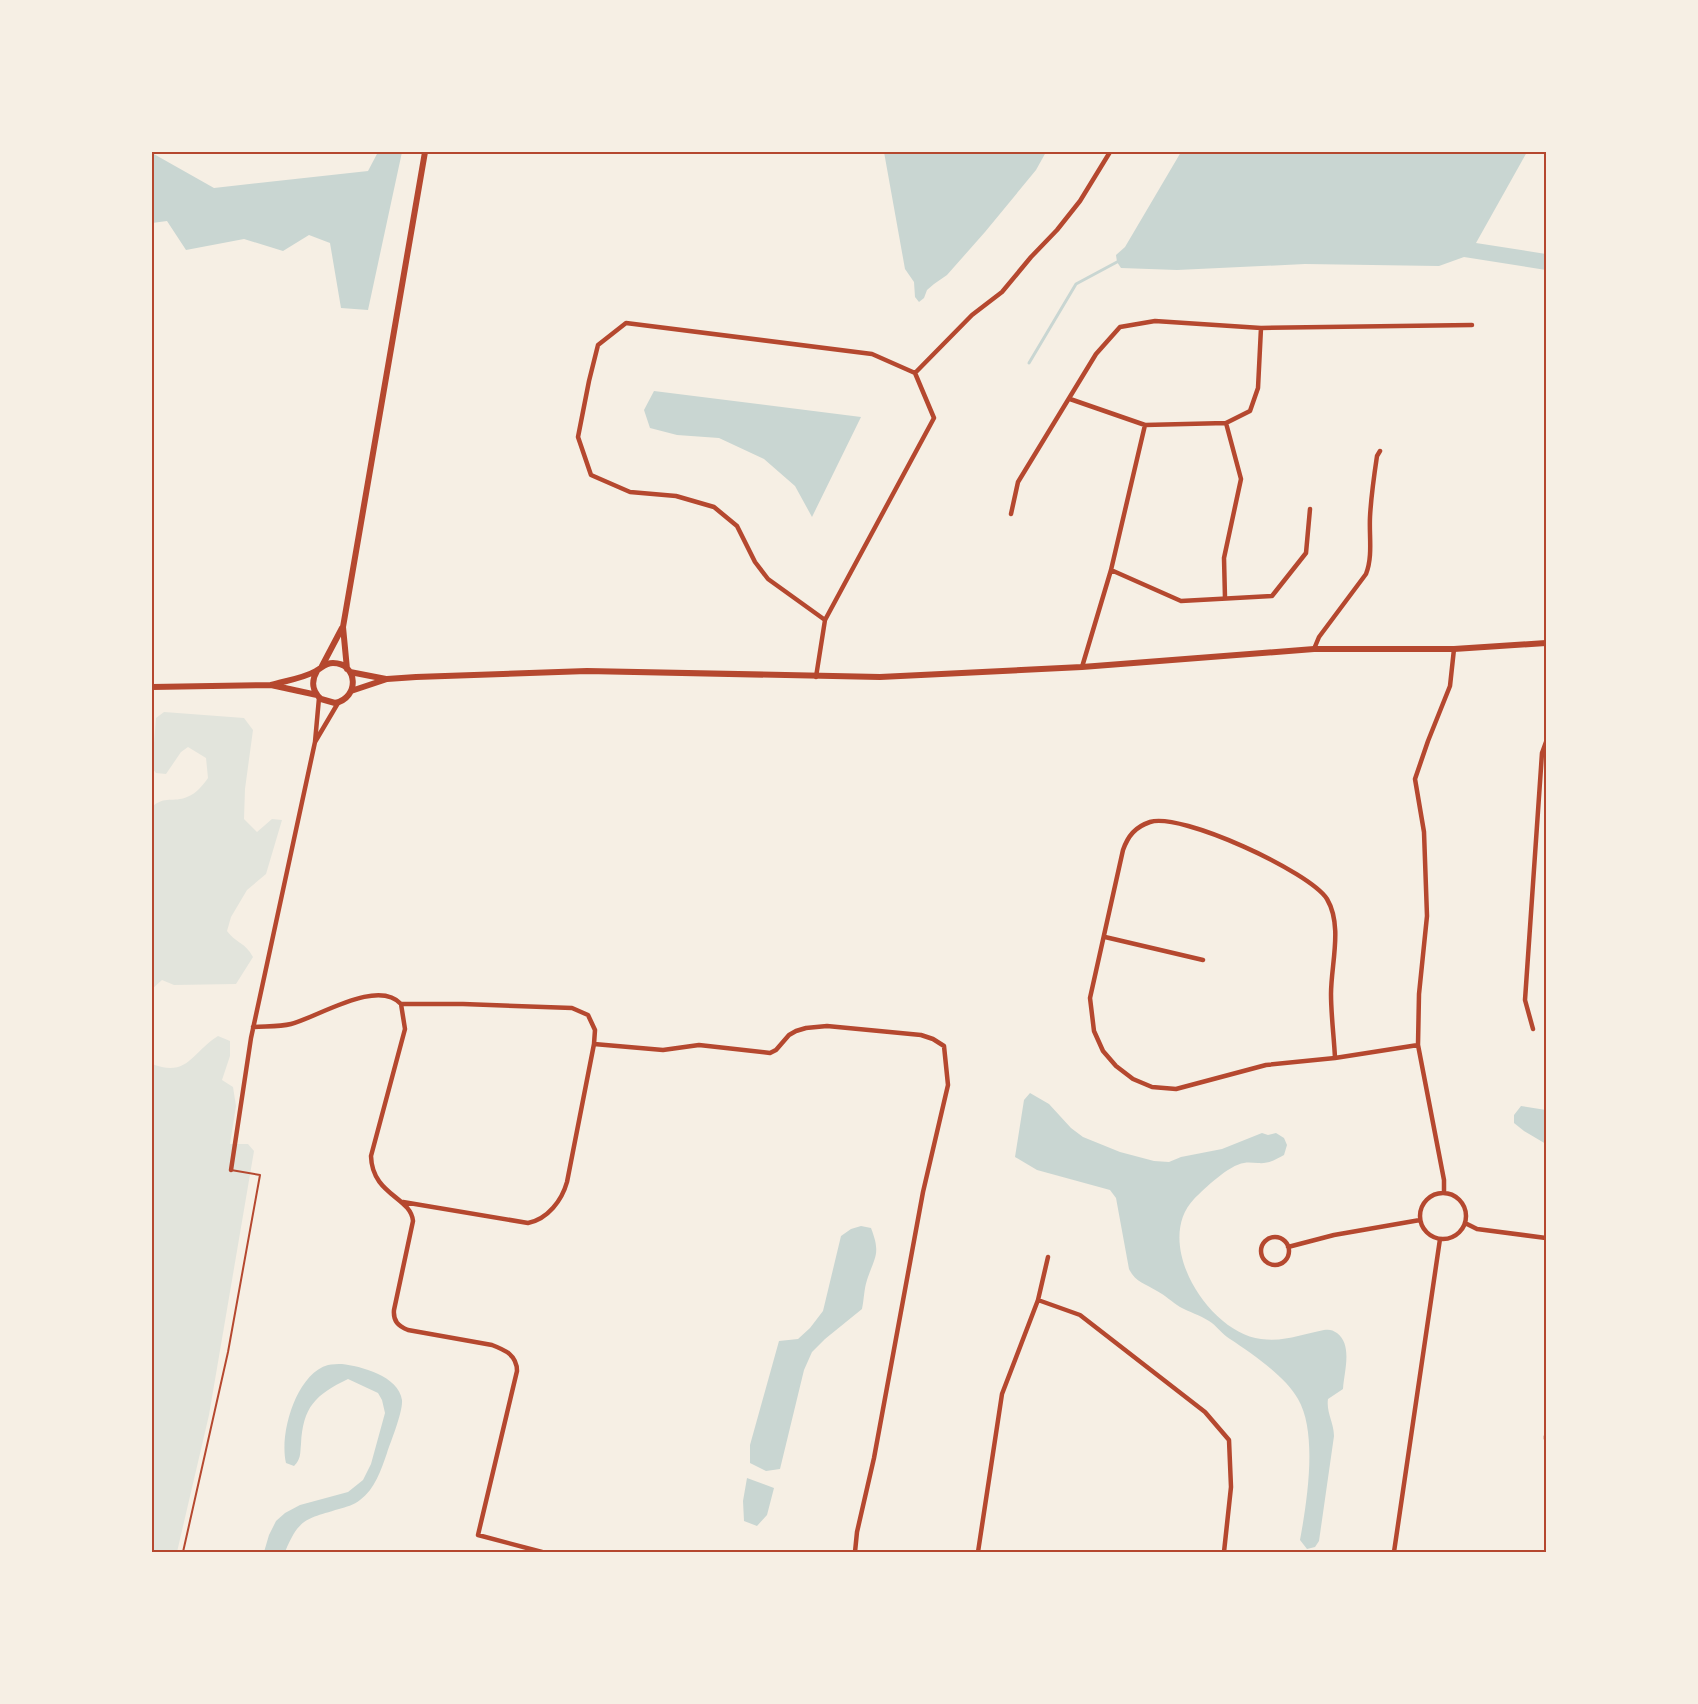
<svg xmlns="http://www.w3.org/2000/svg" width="1698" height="1704" viewBox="0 0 1698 1704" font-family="Georgia,serif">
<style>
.green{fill:#e2e4dc}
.water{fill:#c9d6d2}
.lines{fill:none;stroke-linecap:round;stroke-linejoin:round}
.stream{stroke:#c9d6d2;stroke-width:3}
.service{stroke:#b5482f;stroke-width:2}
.minor{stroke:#b5482f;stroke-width:4.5}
.secondary{stroke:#b5482f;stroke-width:6}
.neatline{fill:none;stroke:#b5482f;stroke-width:2}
</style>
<rect width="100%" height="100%" fill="#f6efe4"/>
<!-- green -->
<path class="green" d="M 164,712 L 244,718 L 253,730 L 245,789 L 244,819 L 257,832 L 272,819 L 282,820 L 266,874 L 247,890 L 231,917 L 227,931 C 237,944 245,942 253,957 L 236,984 L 174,985 L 162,980 L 152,989 L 152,807 C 165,795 173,803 187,797 C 196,794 203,785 208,778 L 206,758 L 188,747 L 181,752 L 166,774 L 156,773 L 152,768 L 156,718 Z
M 218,1036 L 230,1041 L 230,1056 L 222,1080 L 233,1087 L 236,1106 L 230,1144 L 248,1144 L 254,1151 L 209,1415 L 177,1552 L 152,1552 L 152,1064 C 188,1078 192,1052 218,1036 Z"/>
<!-- water -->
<path class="water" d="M 378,152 L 402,152 L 368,310 L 341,308 L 330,243 L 309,235 L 283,251 L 244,239 L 186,250 L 167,221 L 152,223 L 152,153 L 214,188 L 368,171 Z
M 884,152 L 1046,152 L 1036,170 L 985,232 L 947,275 L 934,284 L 927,290 L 924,298 L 919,302 L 915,297 L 914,282 L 905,269 Z
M 1181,152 L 1527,152 L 1476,243 L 1546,254 L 1546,270 L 1464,257 L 1439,266 L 1305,264 L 1177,270 L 1121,268 L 1117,262 L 1116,255 L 1125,247 Z
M 654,391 L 861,417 L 812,517 L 795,486 L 764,459 L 719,438 L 677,435 L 650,428 L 644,410 Z
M 1030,1093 L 1049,1104 L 1071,1128 L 1083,1137 L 1120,1152 L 1154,1161 L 1169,1162 L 1181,1157 L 1222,1149 L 1262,1133 L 1268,1135 L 1276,1133 L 1284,1138 L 1287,1145 L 1284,1155 C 1275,1160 1268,1164 1258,1163 C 1253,1163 1249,1162 1244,1163 C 1229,1165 1205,1188 1194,1199 C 1152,1243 1209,1333 1261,1339 C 1286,1342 1302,1334 1324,1330 C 1329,1329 1333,1330 1337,1333 C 1353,1345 1344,1372 1343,1389 L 1328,1399 C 1326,1412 1334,1423 1334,1436 L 1319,1541 L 1315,1547 L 1307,1549 L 1300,1540 C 1307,1502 1318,1433 1298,1399 C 1285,1376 1251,1353 1230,1339 C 1222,1334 1216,1325 1209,1321 C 1200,1315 1189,1312 1180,1307 C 1172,1302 1165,1295 1157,1291 C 1146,1284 1135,1282 1129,1269 L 1116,1198 L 1110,1190 L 1037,1170 L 1015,1157 L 1024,1100 Z
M 1521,1106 L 1546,1110 L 1546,1144 L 1524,1131 L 1514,1123 L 1514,1115 Z
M 861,1226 L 871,1228 C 881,1254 875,1256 867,1280 C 864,1289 864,1300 862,1309 L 825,1339 L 812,1352 L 804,1370 L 780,1469 L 766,1471 L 750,1463 L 750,1445 L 779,1341 L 798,1339 L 810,1328 L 823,1311 L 841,1236 L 851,1229 Z
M 342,1364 C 360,1366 399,1376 402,1400 C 403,1412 391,1441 387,1453 C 381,1470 375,1489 360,1500 C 354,1505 346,1507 339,1509 C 306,1519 299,1518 285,1552 L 264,1552 L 269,1535 L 276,1521 L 285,1513 L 300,1505 L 348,1492 L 363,1480 L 371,1464 L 385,1413 L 382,1400 L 378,1393 L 348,1379 C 315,1395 303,1407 301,1444 C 300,1454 301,1459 294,1466 L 286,1463 C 279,1434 296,1374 328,1365 C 332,1364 338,1364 342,1364 Z
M 747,1478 L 774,1488 L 767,1515 L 757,1526 L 744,1521 L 743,1501 Z"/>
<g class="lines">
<!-- stream -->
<path class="stream" d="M 1029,363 L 1076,284 L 1117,262"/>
<!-- service -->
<path class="service" d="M 183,1552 L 228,1352 L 260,1175 L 231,1170"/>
<!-- minor -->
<path class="minor" d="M 915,373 L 972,315 L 1002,292 L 1031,257 L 1057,230 L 1080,201 L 1110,152
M 1070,399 L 1145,425 L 1226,423 L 1250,411 L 1258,388 L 1261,328
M 1011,514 L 1018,482 L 1096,354 L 1120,327 L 1155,321 L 1261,328 L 1472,325
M 1111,570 L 1181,601 L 1272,596 L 1306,553 L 1310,509
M 1225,598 L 1224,558 L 1241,479 L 1226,423
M 1314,649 L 1319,637 L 1366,574 C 1373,556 1369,536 1370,517 C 1371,497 1374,476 1377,456 L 1380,451
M 1082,667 L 1111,570 L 1145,425
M 816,677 L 825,620 L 934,418 L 915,373 L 872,354 L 626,323 L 598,345 L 589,381 L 578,437 L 591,475 L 630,492 L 676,496 L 714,507 L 737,526 L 755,562 L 768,579 L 825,620
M 319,698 L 315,742 L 338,703
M 1105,937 L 1203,960
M 401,1004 L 405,1029 L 371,1156 C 372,1195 411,1197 413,1221 L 394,1310 C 393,1321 398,1326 408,1330 L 492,1345 C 505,1350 517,1355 517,1371 L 478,1535 L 542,1552
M 253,1027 C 265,1026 279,1027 291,1024 C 318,1017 378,978 401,1004 L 463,1004 L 572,1008 L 588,1015 L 595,1030 L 594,1044 L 567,1182 C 562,1200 548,1219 528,1223 L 403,1202
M 1533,1029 L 1525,1000 L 1542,753 L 1546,742
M 594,1044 L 663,1050 L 699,1045 L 770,1053 L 776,1050 L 789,1035 L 796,1031 L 806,1028 L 827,1026 L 921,1035 L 933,1039 L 944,1046 L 948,1085 L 923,1192 L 874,1458 L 857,1532 L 855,1552
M 1335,1058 C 1334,1037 1331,1015 1331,994 C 1331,964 1343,926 1327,899 C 1310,872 1181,812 1150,822 C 1135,827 1128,836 1123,850 L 1090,998 L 1094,1031 L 1103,1051 L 1116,1066 L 1133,1079 L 1152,1087 L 1176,1089 L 1266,1065 L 1335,1058 L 1418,1045
M 231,1170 L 251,1038 L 315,742
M 1444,1193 L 1444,1180 L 1418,1045 L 1419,994 L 1427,916 L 1424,832 L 1415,779 L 1428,741 L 1450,686 L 1454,649
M1420 1216a23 23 0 1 1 46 0a23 23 0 1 1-46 0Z
M 1465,1223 L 1477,1229 L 1546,1238
M1261 1251a14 14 0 1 1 28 0a14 14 0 1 1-28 0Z
M 1288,1247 L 1334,1235 L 1420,1220
M 1038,1300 L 1080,1315 L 1205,1412 L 1229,1440 L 1231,1487 L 1224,1552
M 1546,1436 L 1546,1439
M 978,1552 L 1002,1394 L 1038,1300 L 1048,1257
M 1394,1552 L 1440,1239"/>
<!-- secondary -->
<path class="secondary" d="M 322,666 L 342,628
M 347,669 L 343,627 L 425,152
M 350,672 L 386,679
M 271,685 C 285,681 304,678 316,671 C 322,668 325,663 333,663 C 358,663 360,698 335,703 L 321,699 C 312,691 311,681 317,671
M 152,687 L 271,685 L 317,695
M 351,691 L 387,679 L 416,677 L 587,671 L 880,677 L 1082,667 L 1314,649 L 1454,649 L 1546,643"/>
</g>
<!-- border -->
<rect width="1698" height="1704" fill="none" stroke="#f6efe4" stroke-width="306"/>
<rect x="153" y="153" width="1392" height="1398" class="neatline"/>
</svg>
